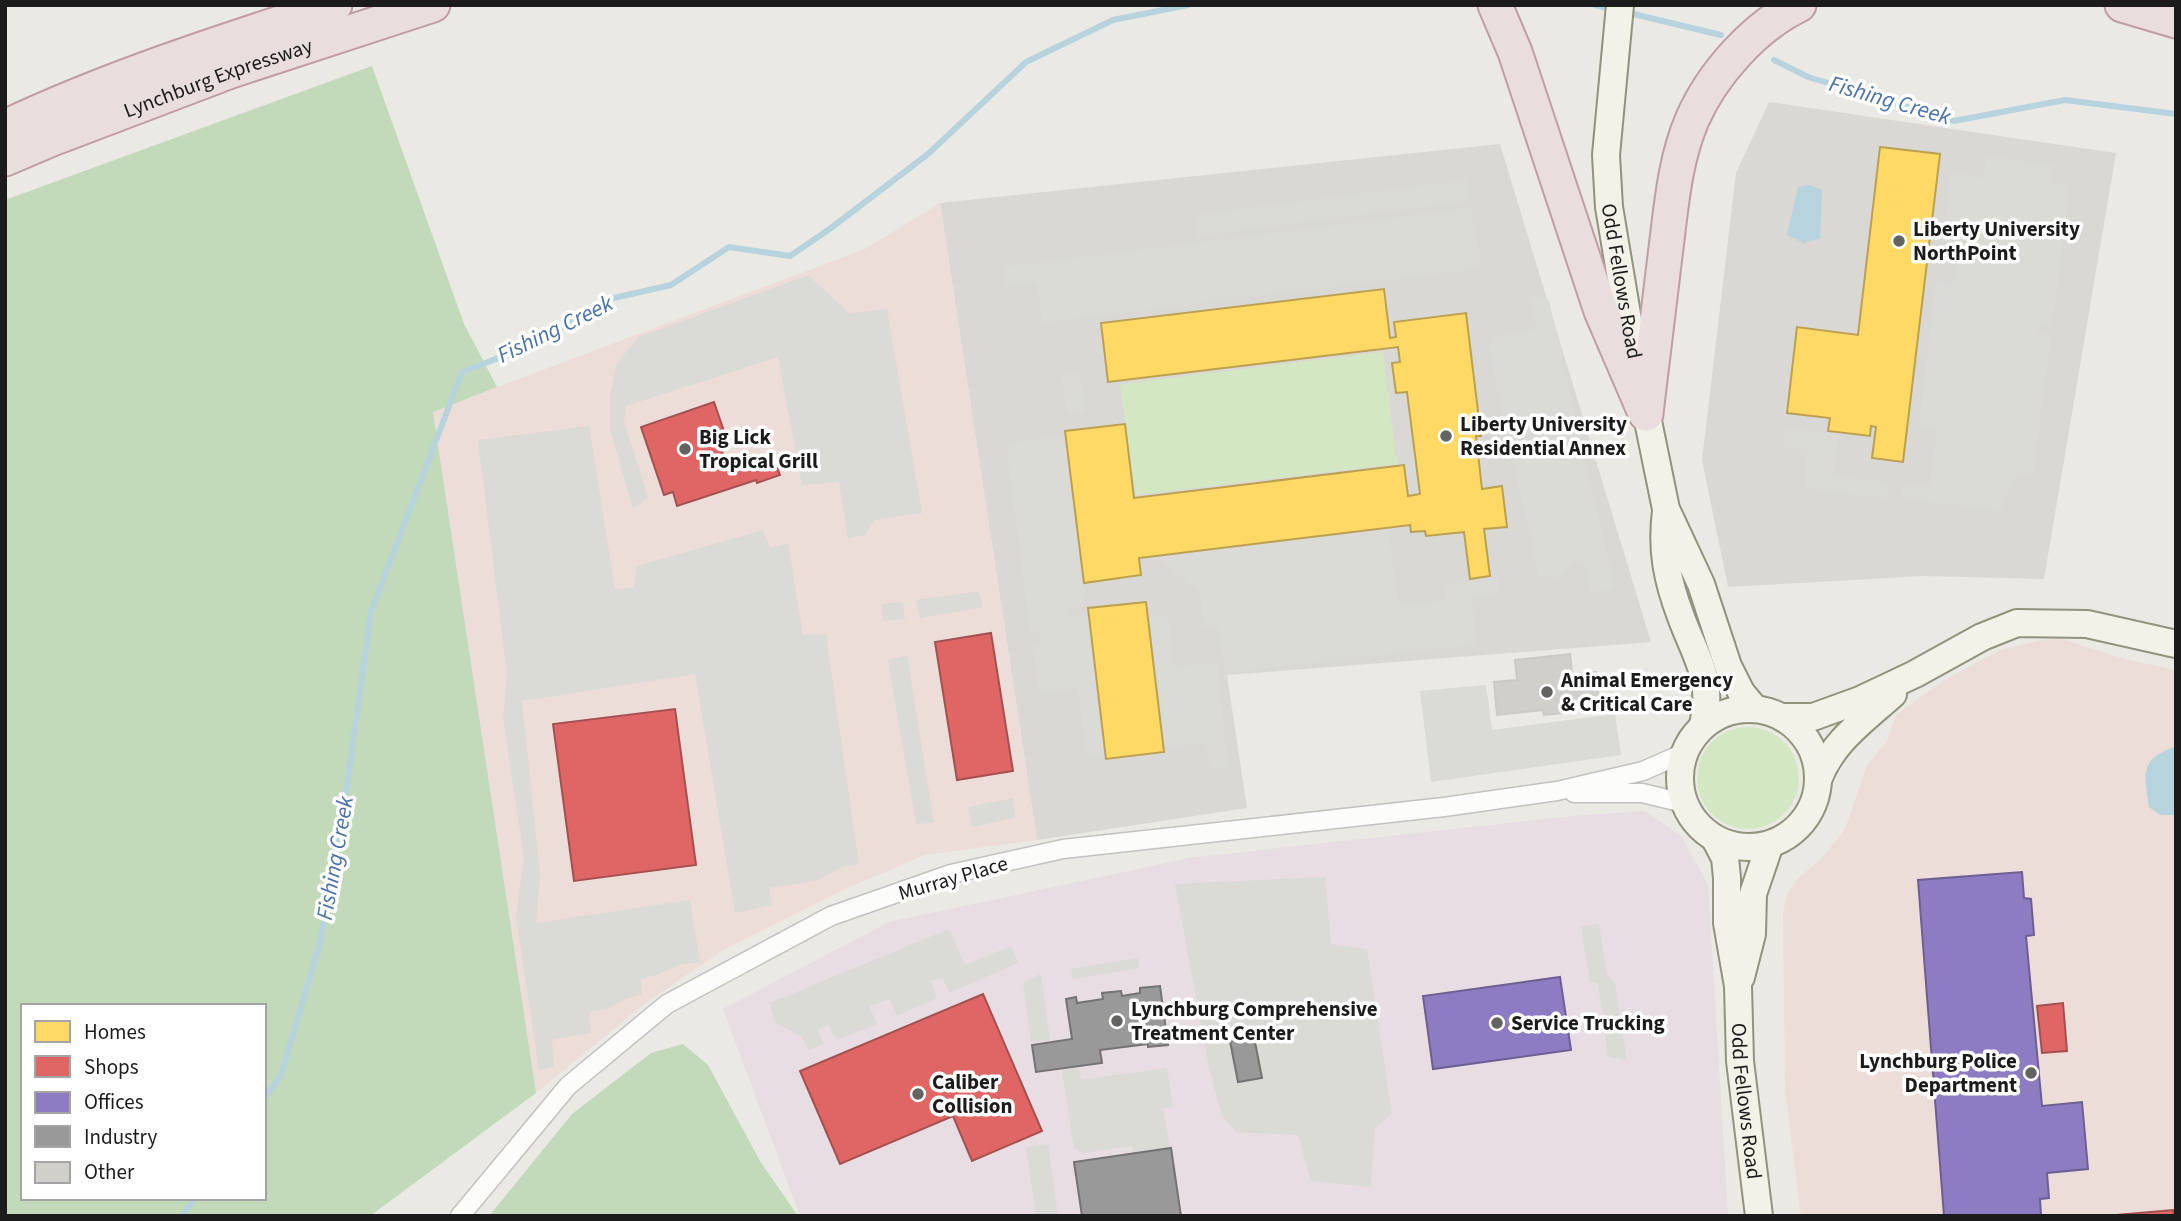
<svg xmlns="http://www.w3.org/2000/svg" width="2181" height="1221" viewBox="0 0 2181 1221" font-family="'Source Sans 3',sans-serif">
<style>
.residential{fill:#d9d8d5}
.commercial{fill:#edddd8}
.industrial{fill:#e8dde2}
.grass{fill:#d3e8c2}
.forest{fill:#c2dab9;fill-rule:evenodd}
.parking{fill:#dadad7}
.water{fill:#b7d3de}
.homes{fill:#ffd966;stroke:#bba050;stroke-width:2}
.shops{fill:#e06666;stroke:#a55050;stroke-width:2}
.offices{fill:#8e7cc3;stroke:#6c5f91;stroke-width:2}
.industry{fill:#999;stroke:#737373;stroke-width:2}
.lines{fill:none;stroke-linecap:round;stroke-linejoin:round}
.stream{stroke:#b7d3de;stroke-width:6}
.building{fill:#d1cfcb;stroke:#cdcac5;stroke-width:2}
.street-casing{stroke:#c2c2c0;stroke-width:21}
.secondary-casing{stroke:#90937d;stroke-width:30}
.highway-casing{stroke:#bf9da3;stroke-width:37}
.street{stroke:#fcfcfb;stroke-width:18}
.secondary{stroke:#f2f2e9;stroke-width:26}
.highway{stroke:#e9ddde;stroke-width:33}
.poi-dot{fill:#636361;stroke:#fff;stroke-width:2.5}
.labels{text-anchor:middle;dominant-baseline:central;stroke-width:7;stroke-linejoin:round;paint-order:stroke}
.street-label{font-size:21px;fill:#1b1b1b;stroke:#fff}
.poi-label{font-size:21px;font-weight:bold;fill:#1b1b1b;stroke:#fff;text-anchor:start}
.water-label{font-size:23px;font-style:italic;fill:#4971aa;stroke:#fff}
</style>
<rect width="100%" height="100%" fill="#eae9e4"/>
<!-- residential -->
<path class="residential" d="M 1769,102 L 2116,153 L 2044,579 L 1923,576 L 1728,587 L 1702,460 L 1736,173 Z
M 1500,144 L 1651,642 L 1227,675 L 1247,808 L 1037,840 L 940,203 Z"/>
<!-- commercial -->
<path class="commercial" d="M 940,203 L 1037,840 L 925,855 L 845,889 L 725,949 L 644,1004 L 536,1093 L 433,411 L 865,249 Z
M 2062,639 L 2128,660 L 2176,670 L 2176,1216 L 1801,1216 L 1785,1089 L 1783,913 L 1787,895 L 1796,880 L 1822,858 L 1845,829 L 1867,765 L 1887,741 L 1896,715 L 1943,681 L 2000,650 L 2041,640 Z"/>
<!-- industrial -->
<path class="industrial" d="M 1645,811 L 1681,836 L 1708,885 L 1728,1216 L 800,1216 L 723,1009 L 889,922 L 1189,858 L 1572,816 Z"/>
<!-- grass -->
<path class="grass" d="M 1383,352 L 1397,464 L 1136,495 L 1120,384 Z
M1697 778a51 51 0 1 1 102 0a51 51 0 1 1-102 0Z"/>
<!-- forest -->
<path class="forest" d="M 372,66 L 464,324 L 497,387 L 433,412 L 536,1093 L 370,1216 L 5,1216 L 5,200 ZM 23,1006 L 264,1006 L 264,1198 L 23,1198 Z
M 683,1044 L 708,1065 L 760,1161 L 798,1216 L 489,1216 L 572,1114 L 651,1053 Z"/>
<!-- parking -->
<path class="parking" d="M 1987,156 L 2054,166 L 2051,183 L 2070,186 L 2052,326 L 2037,325 L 2037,333 L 2051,335 L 2033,474 L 2016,474 L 2000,511 L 1901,498 L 1902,485 L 1929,487 L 1937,430 L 1919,426 L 1936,281 L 1955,283 L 1957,260 L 1941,256 L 1951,171 L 1984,178 Z
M 1467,180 L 1469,201 L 1197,236 L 1194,215 Z
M 1471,208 L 1482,268 L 1043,323 L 1037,283 L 1005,286 L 1003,267 Z
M 808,275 L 849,313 L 887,309 L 922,513 L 874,520 L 865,535 L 848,538 L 839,482 L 802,485 L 778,357 L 626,406 L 624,420 L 648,498 L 633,509 L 610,429 L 610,395 L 617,363 L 639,337 Z
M 1528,294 L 1549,300 L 1615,589 L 1591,592 L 1584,561 L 1573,564 L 1559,579 L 1539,576 L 1496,385 L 1489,346 L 1500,335 L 1536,329 Z
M 1080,373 L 1085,411 L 1067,413 L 1062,375 Z
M 589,426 L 615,589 L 634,588 L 637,566 L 763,530 L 770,548 L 788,543 L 803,635 L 826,634 L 859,864 L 842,867 L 818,880 L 769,888 L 772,905 L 735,913 L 695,674 L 522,701 L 540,874 L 536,923 L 690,900 L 700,962 L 679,965 L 659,974 L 641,979 L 642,995 L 624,999 L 608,1009 L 589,1012 L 591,1033 L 552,1040 L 554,1067 L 539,1070 L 516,917 L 524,858 L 503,718 L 507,674 L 478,440 Z
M 1785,427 L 1839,435 L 1833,475 L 1889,483 L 1888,499 L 1805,488 L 1807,450 L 1782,446 Z
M 1064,434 L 1086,605 L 1068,609 L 1070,616 L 1087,614 L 1104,755 L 1086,756 L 1078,688 L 1040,694 L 1032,645 L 1040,643 L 1039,632 L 1030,632 L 1006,444 Z
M 1388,530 L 1399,605 L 1446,601 L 1445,584 L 1498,577 L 1498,595 L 1472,598 L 1476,644 L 1226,673 L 1218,627 L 1204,627 L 1200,593 L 1158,557 Z
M 979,591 L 983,607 L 920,618 L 916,600 Z
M 903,602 L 905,619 L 883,621 L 881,604 Z
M 1168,616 L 1174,668 L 1217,662 L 1228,767 L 1210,770 L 1206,743 L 1165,748 L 1150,617 Z
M 907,655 L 934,823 L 916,824 L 888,660 Z
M 1486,685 L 1492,730 L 1615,714 L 1621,755 L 1431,782 L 1420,691 Z
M 1013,798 L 1015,818 L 972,827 L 968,807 Z
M 1325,877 L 1331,944 L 1367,949 L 1392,1114 L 1375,1128 L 1371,1187 L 1311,1181 L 1298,1135 L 1236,1132 L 1222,1116 L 1209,1068 L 1175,884 Z
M 1599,924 L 1607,975 L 1615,984 L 1627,1061 L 1608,1056 L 1598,983 L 1590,982 L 1581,926 Z
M 949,929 L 965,965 L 1011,946 L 1018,963 L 949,993 L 943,978 L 931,981 L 937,998 L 897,1016 L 889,999 L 869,1006 L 877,1024 L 836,1040 L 828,1025 L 818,1030 L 824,1044 L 809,1050 L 801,1036 L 775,1022 L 770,1003 Z
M 1138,958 L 1139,968 L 1073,979 L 1071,969 Z
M 1041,974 L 1050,1040 L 1031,1042 L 1023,982 Z
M 1079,1068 L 1081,1080 L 1167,1068 L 1173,1107 L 1163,1108 L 1170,1147 L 1133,1152 L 1132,1146 L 1083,1153 L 1074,1149 L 1062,1070 Z
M 1048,1144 L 1058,1216 L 1036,1216 L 1026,1147 Z"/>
<!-- water -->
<path class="water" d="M 1809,185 L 1822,190 L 1820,239 L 1807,241 L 1805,244 L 1787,235 L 1798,187 Z
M 2176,746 L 2176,815 L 2160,815 L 2149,807 C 2144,772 2139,760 2176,746 Z"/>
<!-- homes -->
<path class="homes" d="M 1880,147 L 1940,154 L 1903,462 L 1872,458 L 1876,427 L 1871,426 L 1870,436 L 1828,431 L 1830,418 L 1787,413 L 1797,327 L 1858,335 Z
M 1384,289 L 1390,338 L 1396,337 L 1394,322 L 1466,313 L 1481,436 L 1476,436 L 1482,489 L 1502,486 L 1507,527 L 1484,529 L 1490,576 L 1470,579 L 1464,532 L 1426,536 L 1425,531 L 1411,532 L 1410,525 L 1139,558 L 1141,575 L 1084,583 L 1065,431 L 1125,424 L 1134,498 L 1404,465 L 1408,496 L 1420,494 L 1407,392 L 1396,393 L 1392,363 L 1400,362 L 1398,347 L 1108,382 L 1101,323 Z
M 1146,602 L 1164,752 L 1106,759 L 1088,608 Z"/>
<!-- shops -->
<path class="shops" d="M 714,402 L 727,440 L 719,443 L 726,462 L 747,455 L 751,468 L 774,460 L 780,475 L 757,483 L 756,480 L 677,506 L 673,492 L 664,495 L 641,427 Z
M 991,633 L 1013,771 L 957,780 L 935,642 Z
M 675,709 L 696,865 L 574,881 L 553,724 Z
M 983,994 L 1042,1131 L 972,1161 L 953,1116 L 840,1164 L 800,1071 Z
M 2063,1003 L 2067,1051 L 2042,1053 L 2037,1006 Z
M 2173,1210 L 2174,1216 L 2104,1216 Z"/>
<!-- offices -->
<path class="offices" d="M 2022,872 L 2024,898 L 2031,899 L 2034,935 L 2026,936 L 2042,1106 L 2082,1102 L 2088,1169 L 2047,1173 L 2049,1198 L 2040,1199 L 2041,1216 L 1944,1216 L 1918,880 Z
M 1560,977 L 1571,1050 L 1433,1069 L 1423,996 Z"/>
<!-- industry -->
<path class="industry" d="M 1160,986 L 1168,1045 L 1148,1047 L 1148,1044 L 1100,1050 L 1102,1063 L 1036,1072 L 1032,1045 L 1072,1039 L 1066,999 L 1076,997 L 1077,1003 L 1103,999 L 1102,993 L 1121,991 L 1122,996 L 1140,993 L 1140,988 Z
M 1254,1037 L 1262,1078 L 1238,1082 L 1230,1041 Z
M 1171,1148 L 1181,1216 L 1082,1216 L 1074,1162 Z"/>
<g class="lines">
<!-- stream -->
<path class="stream" d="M 1595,5 L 1614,10
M 1625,12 L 1721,35
M 1774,60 L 1808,77 L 1954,121 L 2065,100 L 2176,114
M 264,1099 L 281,1075 L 320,943 L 342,821 L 371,612 L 462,372 L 540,342 L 605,300 L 671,285 L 729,247 L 790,256 L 831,228 L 928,154 L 1026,62 L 1113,20 L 1188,5
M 182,1216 L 195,1198"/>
</g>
<!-- building -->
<path class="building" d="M 1570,654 L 1572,674 L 1596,672 L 1599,702 L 1577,704 L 1578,707 L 1563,709 L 1563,713 L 1544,715 L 1543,710 L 1497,715 L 1494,682 L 1517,680 L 1515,660 Z"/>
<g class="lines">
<!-- street casing -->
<g class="street-casing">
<path id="street" d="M 1574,793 L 1642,793 L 1684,803
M 460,1216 L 568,1086 L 667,1004 L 831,916 L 951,874 L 1063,849 L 1444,807 L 1557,791 L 1643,771 L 1684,753"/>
</g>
<!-- secondary casing -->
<g class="secondary-casing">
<g id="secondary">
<path id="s1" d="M 1620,5 L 1606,155 L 1609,207 L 1631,338 L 1666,509 L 1701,584 L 1728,666 L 1741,692 L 1755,709"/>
<path d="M 1666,511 C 1661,550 1667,580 1681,617 C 1696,658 1714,679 1703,725"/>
<circle cx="1749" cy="778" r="69"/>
<path d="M 1782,717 L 1813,717 L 1860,700 L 1915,674 L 1982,637 L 2017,623 L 2087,624 L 2176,644"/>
<path d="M 1818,780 C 1832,742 1863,721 1893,694"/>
<path id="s2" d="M 1715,839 L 1725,858 L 1727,878 L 1727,923 L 1738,986 L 1740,1061 L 1759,1216"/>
<path d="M 1741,977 L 1752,934 L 1753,894 L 1770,844"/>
</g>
</g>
<!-- highway casing -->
<g class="highway-casing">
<g id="highway">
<path d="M 1495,5 L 1515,52 L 1601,311 L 1645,413"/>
<path d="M 2122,5 L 2176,21"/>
<path d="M 5,127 C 111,77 224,41 335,5"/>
<path id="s3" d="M 5,159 L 52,139 L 231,71 L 433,5"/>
<path d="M 1646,414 C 1652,361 1659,308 1665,256 C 1671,210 1674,162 1692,120 C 1712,74 1754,27 1799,5"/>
</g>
</g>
<!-- street -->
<use href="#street" class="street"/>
<!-- secondary -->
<use href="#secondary" class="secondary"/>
<!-- highway -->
<use href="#highway" class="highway"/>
</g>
<!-- markers -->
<g class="poi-dot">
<circle cx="1899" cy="241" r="7"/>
<circle cx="1446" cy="436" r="7"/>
<circle cx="685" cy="449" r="7"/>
<circle cx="1547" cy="692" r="7"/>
<circle cx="1117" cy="1021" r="7"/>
<circle cx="1497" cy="1023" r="7"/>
<circle cx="2031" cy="1073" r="7"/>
<circle cx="918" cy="1094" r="7"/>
</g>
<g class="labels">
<!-- street labels -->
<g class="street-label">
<text stroke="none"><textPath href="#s3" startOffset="228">Lynchburg Expressway</textPath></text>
<text stroke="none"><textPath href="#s1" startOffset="278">Odd Fellows Road</textPath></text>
<text transform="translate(953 878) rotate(-16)">Murray Place</text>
<text stroke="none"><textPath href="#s2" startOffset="266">Odd Fellows Road</textPath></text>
</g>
<!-- poi labels -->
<g class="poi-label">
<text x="1913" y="229">Liberty University<tspan x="1913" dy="24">NorthPoint</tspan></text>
<text x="1460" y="424">Liberty University<tspan x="1460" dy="24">Residential Annex</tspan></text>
<text x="699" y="437">Big Lick<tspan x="699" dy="24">Tropical Grill</tspan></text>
<text x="1561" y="680">Animal Emergency<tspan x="1561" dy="24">&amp; Critical Care</tspan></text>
<text x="1131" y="1009">Lynchburg Comprehensive<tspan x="1131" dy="24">Treatment Center</tspan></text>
<text x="1511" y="1023">Service Trucking</text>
<text x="2017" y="1061" text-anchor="end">Lynchburg Police<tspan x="2017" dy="24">Department</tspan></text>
<text x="932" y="1082">Caliber<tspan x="932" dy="24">Collision</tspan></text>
</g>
<!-- water labels -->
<g class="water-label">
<text transform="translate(1890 100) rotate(16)">Fishing Creek</text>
<text transform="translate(555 329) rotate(-26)">Fishing Creek</text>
<text transform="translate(335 858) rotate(-80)">Fishing Creek</text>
</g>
</g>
<!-- border -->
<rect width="2181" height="1221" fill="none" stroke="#1b1b1b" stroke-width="14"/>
<!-- legend -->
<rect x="21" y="1004" width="245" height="196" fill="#ffffff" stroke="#a4a4a4" stroke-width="2"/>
<rect x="35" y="1021" width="35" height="21" fill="#ffd966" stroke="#a4a4a4" stroke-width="2"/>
<text x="84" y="1039" font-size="21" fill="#1b1b1b">Homes</text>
<rect x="35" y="1056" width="35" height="21" fill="#e06666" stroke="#a4a4a4" stroke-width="2"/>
<text x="84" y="1074" font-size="21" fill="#1b1b1b">Shops</text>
<rect x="35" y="1092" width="35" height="21" fill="#8e7cc3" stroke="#a4a4a4" stroke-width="2"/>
<text x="84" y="1109" font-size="21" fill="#1b1b1b">Offices</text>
<rect x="35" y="1126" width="35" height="21" fill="#999999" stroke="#a4a4a4" stroke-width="2"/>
<text x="84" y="1144" font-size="21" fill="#1b1b1b">Industry</text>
<rect x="35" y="1162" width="35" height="21" fill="#d1cfcb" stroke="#a4a4a4" stroke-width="2"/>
<text x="84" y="1179" font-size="21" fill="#1b1b1b">Other</text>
</svg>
